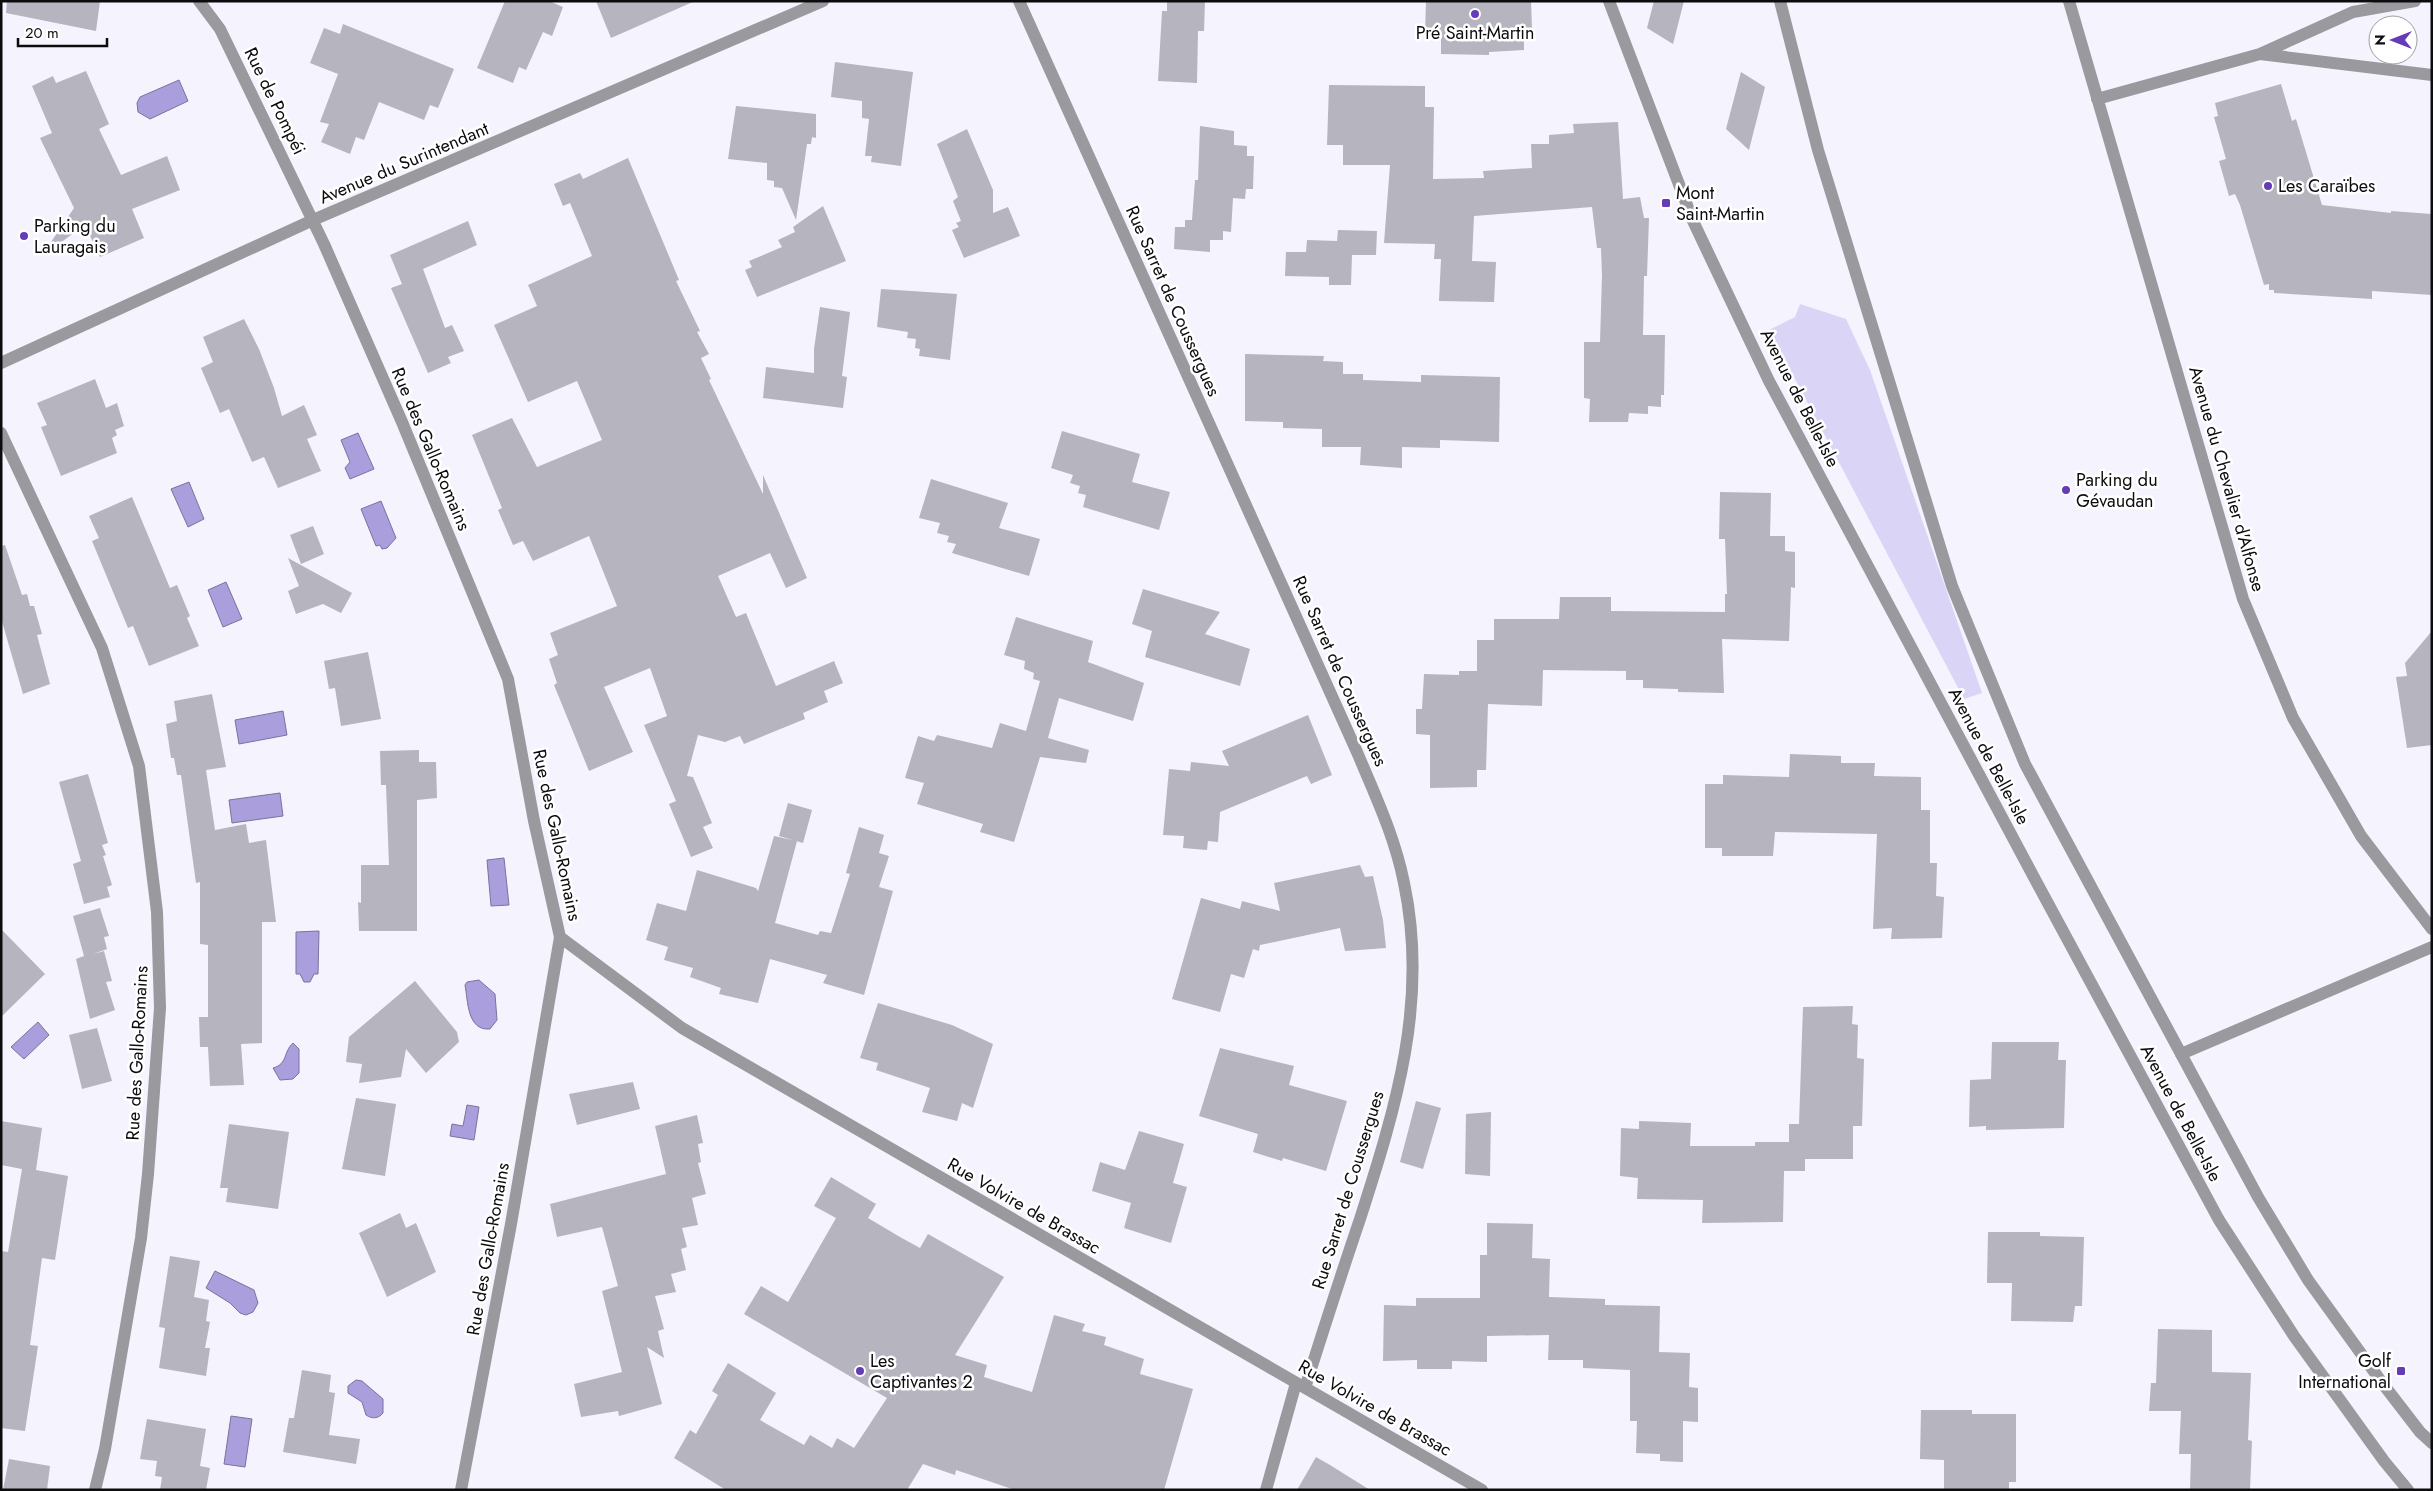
<svg xmlns="http://www.w3.org/2000/svg" width="2433" height="1491" viewBox="0 0 2433 1491" font-family="Jost,sans-serif">
<style>
.green{fill:#dad4f7}
.water{fill:#aa9edc;stroke:#7b729e}
.building{fill:#b6b4bf}
.lines{fill:none;stroke-linecap:round;stroke-linejoin:round}
.pedestrian{stroke:#9a999e;stroke-width:12}
.minor{stroke:#9a999e;stroke-width:12}
.tertiary{stroke:#9a999e;stroke-width:12}
.poi-dot{fill:#643cb5;stroke:#fff;stroke-width:2}
.labels{text-anchor:middle;dominant-baseline:central;stroke-width:5;stroke-linejoin:round;paint-order:stroke}
.poi-label{font-size:18px;fill:#0c0c0f;stroke:#fff;text-anchor:start}
.street-label{font-size:18px;fill:#0c0c0f;stroke:#fff}
</style>
<rect width="100%" height="100%" fill="#f5f3fe"/>
<!-- green -->
<path class="green" d="M 1800,304 L 1846,319 L 1870,370 L 1982,693 L 1964,699 L 1769,330 L 1795,317 Z"/>
<!-- water -->
<path class="water" d="M 179,80 L 188,101 L 150,119 L 138,112 L 137,103 L 140,97 Z
M 358,433 L 374,469 L 350,479 L 345,468 L 350,462 L 341,440 Z
M 189,482 L 204,519 L 188,527 L 171,489 Z
M 381,501 L 396,538 L 387,548 L 382,549 L 380,545 L 376,546 L 361,509 Z
M 226,582 L 242,619 L 223,627 L 208,590 Z
M 283,711 L 287,735 L 239,744 L 235,720 Z
M 280,793 L 283,816 L 232,823 L 229,800 Z
M 504,858 L 509,905 L 491,906 L 487,860 Z
M 319,931 L 318,974 L 314,974 L 310,982 L 304,982 L 300,974 L 296,974 L 296,932 Z
M 479,980 L 495,994 L 497,1020 L 490,1029 C 467,1031 468,1001 465,985 L 467,982 Z
M 38,1022 L 49,1035 L 24,1059 L 11,1047 Z
M 293,1043 L 299,1049 L 299,1073 L 293,1079 L 280,1080 L 273,1068 C 288,1064 283,1052 293,1043 Z
M 467,1105 L 479,1107 L 474,1140 L 450,1136 L 452,1124 L 463,1126 Z
M 215,1271 L 254,1290 L 258,1303 L 253,1312 L 246,1315 L 240,1313 L 230,1303 L 206,1288 Z
M 356,1380 L 362,1381 L 383,1399 L 383,1413 C 378,1419 372,1419 366,1415 L 362,1402 L 348,1393 L 348,1386 Z
M 231,1416 L 252,1419 L 245,1467 L 224,1464 Z"/>
<!-- building -->
<path class="building" d="M 7,1 L 100,1 L 96,31 L 6,13 Z
M 505,1 L 549,1 L 563,7 L 552,36 L 543,32 L 526,70 L 519,67 L 513,83 L 477,68 Z
M 596,1 L 695,1 L 611,38 Z
M 1167,1 L 1205,1 L 1204,31 L 1198,31 L 1197,83 L 1158,81 L 1162,11 L 1167,11 Z
M 1426,1 L 1531,1 L 1532,29 L 1524,29 L 1524,50 L 1489,52 L 1489,55 L 1441,54 L 1441,35 L 1425,34 Z
M 1654,1 L 1684,1 L 1673,44 L 1647,28 Z
M 343,24 L 454,69 L 438,108 L 430,105 L 424,120 L 379,102 L 364,140 L 356,137 L 350,154 L 321,142 L 329,124 L 320,122 L 338,74 L 310,63 L 324,28 L 340,34 Z
M 835,62 L 913,72 L 901,166 L 871,162 L 872,156 L 865,156 L 869,119 L 862,118 L 862,101 L 831,97 Z
M 86,71 L 109,124 L 99,129 L 121,175 L 167,156 L 180,190 L 132,209 L 144,238 L 100,257 L 85,225 L 49,251 L 47,248 L 74,208 L 40,138 L 52,133 L 32,86 L 53,76 L 56,83 Z
M 1741,72 L 1765,87 L 1749,150 L 1726,129 Z
M 2281,84 L 2292,121 L 2296,119 L 2322,205 L 2391,213 L 2391,211 L 2432,214 L 2432,295 L 2372,291 L 2372,299 L 2274,293 L 2274,290 L 2269,290 L 2269,284 L 2264,285 L 2240,205 L 2235,194 L 2229,196 L 2219,161 L 2226,159 L 2214,117 L 2218,116 L 2215,103 Z
M 1329,85 L 1425,86 L 1425,107 L 1434,107 L 1433,179 L 1484,178 L 1483,171 L 1532,168 L 1531,144 L 1549,144 L 1549,135 L 1574,133 L 1573,124 L 1618,122 L 1623,199 L 1640,197 L 1644,218 L 1649,218 L 1647,276 L 1644,276 L 1643,335 L 1665,335 L 1664,395 L 1661,395 L 1661,407 L 1648,406 L 1648,414 L 1629,413 L 1628,422 L 1589,422 L 1590,399 L 1584,398 L 1584,342 L 1600,342 L 1602,275 L 1601,248 L 1597,248 L 1592,207 L 1474,216 L 1472,261 L 1496,262 L 1494,302 L 1439,301 L 1441,259 L 1434,259 L 1435,244 L 1384,243 L 1390,165 L 1343,165 L 1343,145 L 1327,145 Z
M 736,106 L 816,114 L 816,138 L 812,137 L 811,144 L 807,144 L 796,220 L 782,188 L 774,187 L 774,181 L 767,180 L 767,163 L 728,159 Z
M 1200,126 L 1234,131 L 1234,145 L 1247,146 L 1247,156 L 1254,156 L 1253,189 L 1246,189 L 1245,199 L 1233,198 L 1231,232 L 1223,231 L 1223,240 L 1210,240 L 1210,252 L 1174,249 L 1175,227 L 1185,227 L 1185,220 L 1192,220 L 1195,180 L 1198,180 Z
M 967,129 L 993,190 L 993,213 L 1008,207 L 1020,236 L 964,258 L 952,230 L 959,227 L 956,223 L 961,221 L 953,201 L 958,197 L 937,144 Z
M 628,158 L 679,280 L 676,281 L 700,331 L 697,332 L 709,354 L 701,358 L 711,379 L 709,380 L 763,494 L 763,475 L 807,578 L 786,588 L 770,553 L 718,576 L 736,617 L 746,613 L 776,686 L 834,661 L 843,683 L 824,691 L 828,702 L 803,713 L 805,719 L 744,744 L 740,736 L 725,742 L 698,735 L 687,776 L 693,777 L 712,823 L 703,827 L 713,848 L 691,857 L 669,804 L 676,801 L 644,725 L 667,716 L 650,668 L 604,687 L 633,752 L 589,771 L 554,685 L 557,683 L 549,659 L 558,655 L 550,633 L 617,606 L 589,536 L 533,561 L 523,541 L 513,545 L 498,510 L 502,508 L 472,435 L 512,418 L 537,467 L 602,440 L 577,381 L 528,402 L 494,325 L 537,306 L 528,285 L 592,256 L 570,203 L 563,206 L 554,184 L 580,173 L 583,179 Z
M 823,206 L 846,261 L 757,297 L 745,270 L 752,267 L 749,261 L 782,247 L 778,240 L 795,232 L 793,227 Z
M 468,221 L 477,245 L 423,269 L 445,328 L 452,325 L 464,351 L 448,357 L 451,363 L 428,373 L 391,288 L 402,284 L 390,255 Z
M 1338,230 L 1377,231 L 1376,255 L 1352,255 L 1351,285 L 1329,285 L 1329,277 L 1285,276 L 1286,252 L 1306,252 L 1307,240 L 1337,241 Z
M 881,289 L 957,294 L 950,360 L 919,356 L 920,349 L 915,348 L 916,339 L 907,338 L 908,332 L 877,327 Z
M 820,307 L 850,312 L 842,376 L 847,377 L 843,408 L 763,398 L 766,367 L 814,373 L 814,349 Z
M 244,319 L 259,349 L 274,388 L 282,416 L 304,405 L 317,435 L 307,439 L 321,471 L 278,488 L 264,457 L 252,462 L 229,409 L 220,413 L 201,368 L 213,362 L 203,337 Z
M 1245,354 L 1324,356 L 1323,361 L 1343,362 L 1343,374 L 1363,374 L 1363,380 L 1421,382 L 1421,375 L 1500,377 L 1499,442 L 1440,440 L 1440,448 L 1402,447 L 1402,468 L 1360,465 L 1361,447 L 1322,447 L 1322,429 L 1283,428 L 1283,422 L 1245,421 Z
M 95,379 L 106,408 L 117,403 L 124,426 L 115,430 L 117,435 L 112,438 L 117,453 L 61,476 L 41,427 L 47,425 L 37,403 Z
M 1062,431 L 1140,454 L 1132,482 L 1170,492 L 1159,530 L 1083,507 L 1086,495 L 1078,493 L 1080,486 L 1070,483 L 1073,475 L 1051,468 Z
M 931,479 L 1008,503 L 999,528 L 1040,539 L 1029,576 L 952,553 L 956,544 L 947,542 L 949,536 L 937,533 L 940,523 L 919,518 Z
M 1720,492 L 1771,493 L 1770,536 L 1785,536 L 1785,551 L 1795,552 L 1795,588 L 1791,587 L 1789,641 L 1722,639 L 1724,693 L 1678,692 L 1678,689 L 1643,688 L 1643,680 L 1626,680 L 1626,671 L 1543,670 L 1542,706 L 1488,704 L 1486,770 L 1477,770 L 1477,787 L 1430,788 L 1430,735 L 1416,734 L 1416,709 L 1422,709 L 1424,674 L 1459,675 L 1459,671 L 1477,671 L 1477,640 L 1494,640 L 1494,619 L 1559,619 L 1560,597 L 1611,597 L 1611,611 L 1725,612 L 1725,594 L 1727,594 L 1725,539 L 1719,539 Z
M 132,497 L 170,588 L 177,585 L 190,616 L 187,618 L 199,646 L 149,666 L 133,626 L 128,628 L 92,541 L 99,538 L 89,516 Z
M 313,526 L 324,554 L 301,564 L 290,535 Z
M 5,545 L 22,595 L 27,594 L 30,606 L 34,606 L 42,634 L 37,635 L 50,684 L 23,694 L 1,618 L 1,546 Z
M 288,558 L 352,593 L 341,613 L 323,604 L 296,614 L 288,591 L 299,586 Z
M 1143,589 L 1220,612 L 1205,634 L 1250,649 L 1240,686 L 1145,657 L 1152,631 L 1132,624 Z
M 1016,617 L 1093,641 L 1088,662 L 1144,683 L 1133,721 L 1059,698 L 1048,738 L 1089,750 L 1086,763 L 1040,757 L 1014,842 L 980,832 L 983,824 L 917,804 L 924,783 L 905,778 L 918,736 L 934,741 L 937,735 L 992,748 L 1000,723 L 1026,731 L 1040,681 L 1033,679 L 1034,673 L 1024,669 L 1025,661 L 1004,655 Z
M 2432,631 L 2432,745 L 2407,748 L 2396,677 L 2407,676 L 2405,663 Z
M 368,652 L 381,719 L 341,726 L 335,688 L 329,689 L 324,661 Z
M 212,694 L 226,767 L 206,770 L 215,830 L 246,824 L 249,843 L 266,840 L 276,922 L 262,922 L 262,1043 L 241,1044 L 244,1085 L 210,1086 L 208,1047 L 200,1047 L 199,1017 L 208,1017 L 208,945 L 200,944 L 200,882 L 196,883 L 181,775 L 177,775 L 174,758 L 171,758 L 166,724 L 177,721 L 174,701 Z
M 1308,715 L 1332,775 L 1311,784 L 1307,776 L 1220,812 L 1218,842 L 1208,841 L 1207,850 L 1183,848 L 1184,836 L 1163,835 L 1169,769 L 1190,771 L 1191,762 L 1229,766 L 1222,751 Z
M 419,750 L 419,762 L 436,762 L 437,798 L 417,800 L 417,931 L 359,931 L 358,902 L 361,903 L 361,865 L 389,865 L 386,785 L 381,785 L 380,751 Z
M 1790,754 L 1841,756 L 1841,763 L 1875,763 L 1874,776 L 1921,777 L 1921,810 L 1930,810 L 1930,863 L 1937,863 L 1936,896 L 1944,897 L 1942,938 L 1891,939 L 1892,928 L 1873,929 L 1877,834 L 1775,832 L 1773,856 L 1722,856 L 1722,848 L 1705,848 L 1705,784 L 1723,784 L 1723,775 L 1789,777 Z
M 88,774 L 108,843 L 102,845 L 106,855 L 103,856 L 112,885 L 107,887 L 110,897 L 84,904 L 73,864 L 84,860 L 81,861 L 59,782 Z
M 788,803 L 812,810 L 803,843 L 779,836 Z
M 859,827 L 884,835 L 879,853 L 889,856 L 879,887 L 893,891 L 864,995 L 823,983 L 827,975 L 770,959 L 758,1003 L 719,994 L 721,988 L 690,977 L 693,968 L 664,960 L 668,947 L 646,940 L 657,903 L 686,911 L 697,870 L 756,888 L 758,891 L 774,836 L 797,841 L 775,923 L 818,935 L 820,931 L 831,933 L 850,874 L 846,873 Z
M 1360,865 L 1365,877 L 1373,876 L 1383,920 L 1386,948 L 1345,951 L 1340,928 L 1260,945 L 1259,951 L 1253,949 L 1244,978 L 1231,974 L 1220,1012 L 1172,999 L 1201,898 L 1240,909 L 1242,901 L 1280,911 L 1274,883 Z
M 100,908 L 109,936 L 104,937 L 107,949 L 93,954 L 104,951 L 112,981 L 106,982 L 115,1010 L 90,1019 L 76,959 L 84,956 L 73,916 Z
M 1,929 L 45,974 L 1,1017 Z
M 415,981 L 457,1032 L 459,1042 L 426,1073 L 406,1049 L 401,1077 L 359,1083 L 362,1064 L 346,1062 L 349,1037 Z
M 878,1003 L 952,1025 L 993,1044 L 973,1108 L 962,1103 L 957,1121 L 922,1112 L 930,1088 L 876,1070 L 878,1063 L 860,1058 Z
M 1853,1006 L 1852,1024 L 1858,1025 L 1857,1058 L 1864,1059 L 1862,1126 L 1853,1126 L 1853,1159 L 1805,1159 L 1805,1171 L 1784,1171 L 1783,1222 L 1702,1223 L 1703,1200 L 1637,1199 L 1638,1178 L 1620,1176 L 1621,1128 L 1639,1129 L 1639,1121 L 1691,1123 L 1690,1146 L 1755,1146 L 1755,1142 L 1789,1142 L 1789,1124 L 1799,1124 L 1803,1007 Z
M 97,1028 L 112,1081 L 82,1089 L 69,1035 Z
M 1992,1042 L 2059,1042 L 2058,1060 L 2066,1060 L 2064,1128 L 1986,1130 L 1986,1126 L 1969,1127 L 1970,1080 L 1991,1079 Z
M 1220,1048 L 1294,1066 L 1289,1085 L 1347,1101 L 1326,1171 L 1283,1158 L 1282,1161 L 1253,1152 L 1258,1134 L 1199,1116 Z
M 633,1082 L 640,1109 L 577,1125 L 569,1094 Z
M 356,1098 L 396,1104 L 385,1176 L 342,1169 Z
M 1416,1101 L 1441,1108 L 1423,1169 L 1400,1162 Z
M 1491,1112 L 1490,1176 L 1465,1174 L 1466,1114 Z
M 697,1115 L 703,1143 L 698,1144 L 701,1162 L 698,1163 L 706,1194 L 692,1198 L 698,1225 L 682,1228 L 687,1247 L 681,1249 L 686,1270 L 671,1274 L 676,1292 L 655,1296 L 664,1329 L 658,1331 L 664,1358 L 647,1347 L 662,1404 L 619,1416 L 618,1411 L 581,1417 L 574,1384 L 622,1372 L 602,1291 L 618,1286 L 602,1227 L 557,1237 L 550,1204 L 666,1174 L 655,1126 Z
M 1,1121 L 42,1128 L 36,1170 L 68,1176 L 55,1260 L 42,1258 L 30,1345 L 38,1346 L 25,1431 L 1,1428 L 1,1251 L 8,1252 L 22,1169 L 1,1165 Z
M 229,1124 L 289,1132 L 278,1209 L 226,1202 L 228,1188 L 220,1188 Z
M 1139,1131 L 1184,1144 L 1173,1183 L 1187,1187 L 1171,1243 L 1124,1228 L 1131,1203 L 1092,1191 L 1100,1162 L 1125,1170 Z
M 831,1177 L 876,1204 L 868,1218 L 900,1237 L 920,1248 L 928,1234 L 1004,1277 L 955,1355 L 987,1365 L 984,1377 L 1032,1392 L 1054,1315 L 1085,1324 L 1082,1331 L 1106,1337 L 1104,1345 L 1144,1359 L 1140,1374 L 1193,1389 L 1164,1490 L 1015,1490 L 956,1470 L 955,1475 L 923,1464 L 907,1490 L 726,1490 L 674,1458 L 690,1430 L 696,1434 L 718,1395 L 712,1391 L 728,1363 L 776,1393 L 760,1420 L 804,1445 L 810,1435 L 832,1448 L 837,1438 L 854,1448 L 887,1398 L 744,1314 L 761,1286 L 788,1302 L 836,1218 L 814,1206 Z
M 400,1213 L 406,1228 L 416,1223 L 436,1272 L 387,1297 L 359,1233 Z
M 1487,1223 L 1533,1224 L 1532,1258 L 1550,1259 L 1549,1297 L 1605,1299 L 1605,1305 L 1660,1306 L 1659,1352 L 1690,1353 L 1689,1387 L 1698,1388 L 1698,1422 L 1683,1421 L 1683,1462 L 1660,1461 L 1660,1454 L 1636,1453 L 1637,1421 L 1630,1421 L 1630,1370 L 1583,1368 L 1583,1360 L 1548,1360 L 1549,1335 L 1487,1336 L 1487,1362 L 1452,1361 L 1452,1369 L 1417,1369 L 1417,1360 L 1383,1361 L 1384,1305 L 1416,1306 L 1416,1298 L 1480,1298 L 1480,1255 L 1487,1255 Z
M 1988,1232 L 2040,1232 L 2040,1236 L 2084,1237 L 2082,1306 L 2075,1306 L 2073,1322 L 2011,1321 L 2012,1283 L 1987,1283 Z
M 170,1256 L 200,1261 L 194,1297 L 209,1300 L 206,1321 L 210,1322 L 205,1348 L 210,1348 L 206,1376 L 159,1368 L 165,1328 L 159,1327 Z
M 2158,1329 L 2212,1330 L 2212,1372 L 2251,1373 L 2248,1440 L 2252,1441 L 2250,1490 L 2190,1490 L 2191,1454 L 2179,1454 L 2181,1411 L 2149,1411 L 2151,1383 L 2156,1383 Z
M 302,1370 L 331,1375 L 329,1392 L 335,1393 L 329,1435 L 360,1439 L 356,1464 L 283,1452 L 289,1418 L 294,1418 Z
M 1921,1410 L 1972,1410 L 1972,1414 L 2016,1414 L 2016,1482 L 2009,1482 L 2009,1490 L 1944,1490 L 1944,1460 L 1920,1459 Z
M 147,1419 L 206,1429 L 200,1466 L 210,1468 L 206,1490 L 160,1490 L 162,1477 L 155,1476 L 157,1461 L 140,1459 Z
M 1316,1457 L 1330,1465 L 1370,1490 L 1297,1490 Z
M 9,1459 L 50,1466 L 47,1490 L 3,1490 Z"/>
<g class="lines">
<!-- pedestrian -->
<path class="pedestrian" d="M 1266,1490 L 1296,1383"/>
<!-- minor -->
<path class="minor" d="M 199,1 L 220,29 L 324,244 L 402,422 L 508,679 L 534,821 L 560,937 L 511,1224 L 461,1490
M 1019,1 L 1357,752 C 1375,795 1395,837 1404,883 C 1429,1001 1396,1107 1360,1219 C 1341,1275 1323,1331 1305,1388
M 2069,1 L 2243,599 L 2293,718 L 2361,836 L 2432,929
M 2260,54 L 2432,75
M 2097,99 L 2260,54 L 2353,12 L 2415,1
M 1,363 L 313,220 L 823,1
M 1,433 L 102,648 L 139,766 L 157,912 L 160,1008 L 148,1174 L 141,1238 L 105,1449 L 95,1490
M 560,937 L 682,1028 L 1482,1490
M 2181,1054 L 2432,947"/>
<!-- tertiary -->
<path class="tertiary" d="M 1609,1 L 1693,221 L 1769,381 L 2037,883 L 2219,1220 L 2294,1336 L 2384,1461 L 2408,1490
M 1780,1 L 1818,150 L 1952,586 L 2025,764 L 2258,1197 L 2308,1280 L 2383,1384 L 2420,1432 L 2432,1443"/>
</g>
<!-- markers -->
<g class="poi-dot">
<circle cx="1475" cy="14" r="5"/>
<circle cx="2268" cy="186" r="5"/>
<rect x="1661" y="198" width="10" height="10" rx="2.5"/>
<circle cx="24" cy="236" r="5"/>
<circle cx="2066" cy="490" r="5"/>
<circle cx="860" cy="1371" r="5"/>
<rect x="2396" y="1366" width="10" height="10" rx="2.5"/>
</g>
<g class="labels">
<!-- poi labels -->
<g class="poi-label">
<text x="1475" y="33" text-anchor="middle">Pré Saint-Martin</text>
<text x="2278" y="186">Les Caraïbes</text>
<text x="1676" y="193">Mont<tspan x="1676" dy="21">Saint-Martin</tspan></text>
<text x="34" y="226">Parking du<tspan x="34" dy="21">Lauragais</tspan></text>
<text x="2076" y="480">Parking du<tspan x="2076" dy="21">Gévaudan</tspan></text>
<text x="870" y="1361">Les<tspan x="870" dy="21">Captivantes 2</tspan></text>
<text x="2391" y="1361" text-anchor="end">Golf<tspan x="2391" dy="21">International</tspan></text>
</g>
<!-- street labels -->
<g class="street-label">
<text transform="translate(275 101) rotate(64)">Rue de Pompéi</text>
<text transform="translate(404 163) rotate(-23)">Avenue du Surintendant</text>
<text transform="translate(1173 301) rotate(66)">Rue Sarret de Coussergues</text>
<text transform="translate(1800 398) rotate(63)">Avenue de Belle-Isle</text>
<text transform="translate(431 449) rotate(67)">Rue des Gallo-Romains</text>
<text transform="translate(2227 479) rotate(74)">Avenue du Chevalier d'Alfonse</text>
<text transform="translate(1340 671) rotate(66)">Rue Sarret de Coussergues</text>
<text transform="translate(1989 756) rotate(62)">Avenue de Belle-Isle</text>
<text transform="translate(557 835) rotate(78)">Rue des Gallo-Romains</text>
<text transform="translate(137 1053) rotate(-87)">Rue des Gallo-Romains</text>
<text transform="translate(2181 1113) rotate(62)">Avenue de Belle-Isle</text>
<text transform="translate(1348 1190) rotate(-73)">Rue Sarret de Coussergues</text>
<text transform="translate(1024 1206) rotate(30)">Rue Volvire de Brassac</text>
<text transform="translate(488 1249) rotate(-80)">Rue des Gallo-Romains</text>
<text transform="translate(1375 1408) rotate(30)">Rue Volvire de Brassac</text>
</g>
</g>
<!-- border -->
<rect width="2433" height="1491" fill="none" stroke="#0c0c0f" stroke-width="5"/>
<!-- north arrow -->
<g transform="translate(2393 40) rotate(270)"><circle r="24" fill="#ffffff" stroke="#9e9e9f"/>
<path d="M0-4L9 19L0 12L-9 19Z" fill="#643cb5"/>
<text y="-8" font-size="14" font-weight="bold" text-anchor="middle" fill="#0c0c0f">N</text>
</g>
<!-- scale -->
<path d="M18 38v8h89v-8" fill="none" stroke="#0c0c0f" stroke-width="2.5"/>
<text x="25" y="38" font-size="15" fill="#0c0c0f" stroke="#ffffff" stroke-width="4" paint-order="stroke">20 m</text>
</svg>
